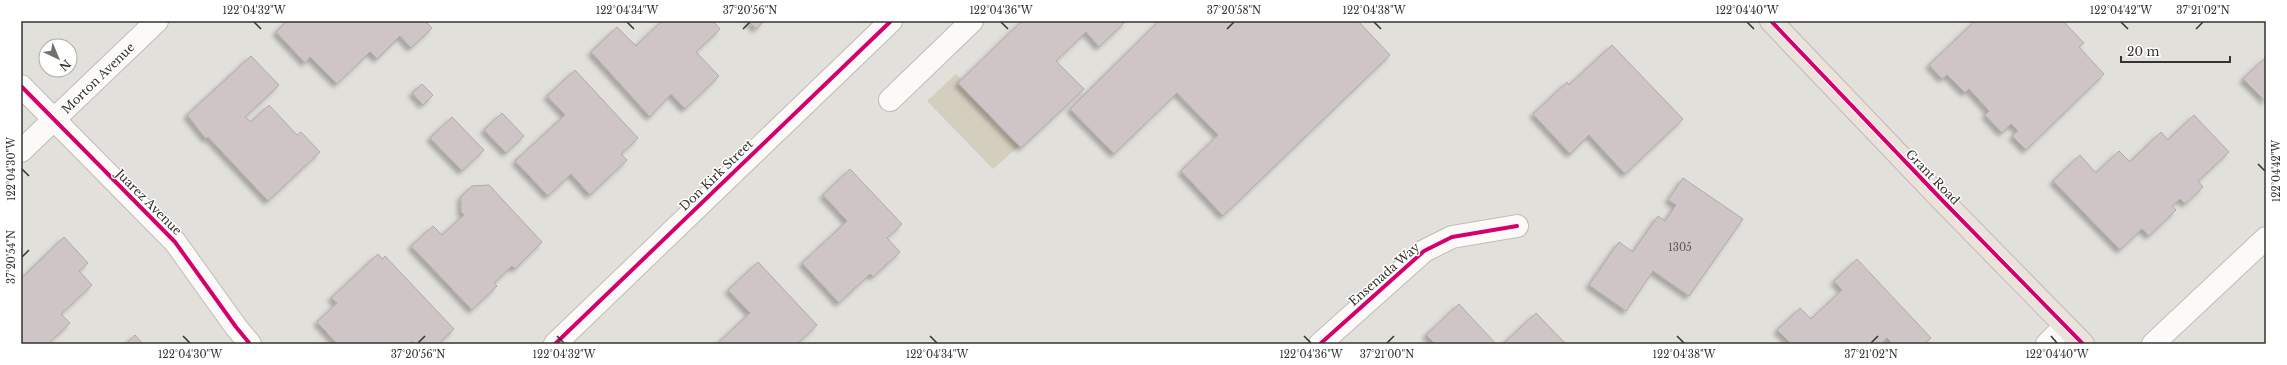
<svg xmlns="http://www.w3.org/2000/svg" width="2287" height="365" viewBox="0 0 2287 365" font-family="'Libre Baskerville',serif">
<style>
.green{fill:#d4cebe}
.building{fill:#cfc5c6;stroke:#aeaba9;filter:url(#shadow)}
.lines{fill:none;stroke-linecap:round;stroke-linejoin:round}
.minor-casing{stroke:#bfbdb8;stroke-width:24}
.major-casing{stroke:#bdbcb8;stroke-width:24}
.minor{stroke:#fbfaf9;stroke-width:22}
.major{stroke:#eae2db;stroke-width:22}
.cycleway-casing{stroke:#fff;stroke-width:6}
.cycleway{stroke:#d6006c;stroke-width:4}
.ticks{fill:none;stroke:#35332e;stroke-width:1.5}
.labels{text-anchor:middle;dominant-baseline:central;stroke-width:3;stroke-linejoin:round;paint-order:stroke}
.number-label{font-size:10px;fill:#5c5854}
.street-label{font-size:12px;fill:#35332e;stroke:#fff}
.neatline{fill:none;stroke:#35332e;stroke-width:1.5}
.ticks-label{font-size:10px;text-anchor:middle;fill:#35332e}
</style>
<defs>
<filter id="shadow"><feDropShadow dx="-3.5" dy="3.5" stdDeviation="2" flood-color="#0004"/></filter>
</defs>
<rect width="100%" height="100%" fill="#e2e0da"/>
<!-- green -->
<path class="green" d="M 956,74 L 961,79 L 958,83 L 1019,146 L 993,169 L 927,101 Z"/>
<!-- building -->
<path class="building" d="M 287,21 L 425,21 L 432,28 L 411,48 L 400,36 L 377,59 L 370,52 L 337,84 L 310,57 L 305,63 L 276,32 Z
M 662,21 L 713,21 L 720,29 L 696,52 L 719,76 L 685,109 L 671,94 L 650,117 L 591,52 L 617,27 L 636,46 Z
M 748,21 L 764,21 L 756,29 Z
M 1022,21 L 1126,21 L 1099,47 L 1086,32 L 1056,61 L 1084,89 L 1021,148 L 958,83 Z
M 1159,21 L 1358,21 L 1390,55 L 1223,216 L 1181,171 L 1218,135 L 1177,93 L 1114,154 L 1070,109 Z
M 1975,21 L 2063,21 L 2084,43 L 2079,47 L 2104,74 L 2026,150 L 2012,136 L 2018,131 L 2011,124 L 2002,133 L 1985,115 L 1989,111 L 1969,89 L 1965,93 L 1947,75 L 1942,79 L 1929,65 Z
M 1612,45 L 1683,119 L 1625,174 L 1589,135 L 1570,154 L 1533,114 L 1567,82 L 1569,85 Z
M 251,56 L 279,85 L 245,117 L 251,122 L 269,105 L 297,135 L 301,132 L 320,152 L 268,201 L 208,137 L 206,139 L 187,115 Z
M 2266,57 L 2266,102 L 2243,79 Z
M 575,70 L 638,138 L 621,154 L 627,160 L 590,195 L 571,174 L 548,196 L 515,161 L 565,115 L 547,96 Z
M 422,84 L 433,95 L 423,105 L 412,93 Z
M 502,113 L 524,136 L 506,153 L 484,130 Z
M 2194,115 L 2229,152 L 2198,181 L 2203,187 L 2185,204 L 2180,199 L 2172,206 L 2176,210 L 2149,236 L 2142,229 L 2120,250 L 2053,181 L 2080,155 L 2096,173 L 2119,151 L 2130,162 L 2161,132 L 2168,140 Z
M 452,117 L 484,150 L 462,171 L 430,138 Z
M 850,169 L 902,224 L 887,238 L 900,252 L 873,277 L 870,274 L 839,303 L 802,263 L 847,221 L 823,195 Z
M 1683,178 L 1743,219 L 1689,296 L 1653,271 L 1626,311 L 1589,285 L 1619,242 L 1633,252 L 1658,216 L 1665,221 L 1676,205 L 1668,200 Z
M 489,185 L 542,242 L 515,269 L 512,266 L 494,283 L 497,286 L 472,310 L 411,246 L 433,226 L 442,235 L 464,215 L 461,212 L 461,197 L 472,186 Z
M 64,237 L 88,263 L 79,271 L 92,285 L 61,314 L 70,323 L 48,344 L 21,344 L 21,279 Z
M 378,254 L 382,259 L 385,256 L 454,329 L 438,344 L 415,344 L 412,341 L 410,344 L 337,344 L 317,322 L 337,303 L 331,298 Z
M 1857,259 L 1931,338 L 1924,344 L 1893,344 L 1887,338 L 1881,344 L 1791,344 L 1777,330 L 1800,308 L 1811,319 L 1842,290 L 1834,281 Z
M 758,262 L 817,325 L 797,344 L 717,344 L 750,313 L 728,290 Z
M 1459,304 L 1496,344 L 1435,344 L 1426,335 Z
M 1536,313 L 1566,344 L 1503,344 Z
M 135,335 L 143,344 L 126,344 Z"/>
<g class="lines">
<!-- minor casing -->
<g class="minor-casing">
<path id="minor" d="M 21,86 L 175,242 L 236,327 L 250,344
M 890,100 L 972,21
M 21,151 L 157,21
M 555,344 L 891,21
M 1320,344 L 1424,251 L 1452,237 L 1517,226
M 2047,344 L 2065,326
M 2153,344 L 2266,238"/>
</g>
<!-- major casing -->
<g class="major-casing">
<path id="major" d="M 1771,21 L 1941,199 L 2083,344"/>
</g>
<!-- minor -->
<use href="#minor" class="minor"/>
<!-- major -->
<use href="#major" class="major"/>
<!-- cycleway casing -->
<g class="cycleway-casing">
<path id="cycleway" d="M 1771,21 L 1941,199 L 2083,344
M 21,86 L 175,242 L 236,327 L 250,344
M 555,344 L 891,21
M 1320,344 L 1424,251 L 1452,237 L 1517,226"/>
</g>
<!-- cycleway -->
<use href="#cycleway" class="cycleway"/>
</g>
<!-- ticks -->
<path class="ticks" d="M 254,22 L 261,29M 627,22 L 634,29M 1001,22 L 1008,29M 1374,22 L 1381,29M 1747,22 L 1754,29M 2121,22 L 2128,29M 743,29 L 750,22M 1227,29 L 1234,22M 2196,29 L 2203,22M 2258,164 L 2265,171M 22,169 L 29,176M 22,257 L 29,250M 183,336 L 190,343M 557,336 L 564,343M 930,336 L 937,343M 1304,336 L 1311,343M 1677,336 L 1684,343M 2051,336 L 2057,343M 418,343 L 425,336M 1387,343 L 1394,336M 1871,343 L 1878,336"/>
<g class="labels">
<!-- number labels -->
<g class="number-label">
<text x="1680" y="247">1305</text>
</g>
<!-- street labels -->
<g class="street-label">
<text transform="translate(98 78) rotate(-44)">Morton Avenue</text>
<text transform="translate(716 175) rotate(-44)">Don Kirk Street</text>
<text transform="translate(1933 177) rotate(46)">Grant Road</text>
<text transform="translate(149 202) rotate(45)">Juarez Avenue</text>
<text transform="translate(1384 274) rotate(-41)">Ensenada Way</text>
</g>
</g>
<!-- border -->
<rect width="2287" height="365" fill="none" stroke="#ffffff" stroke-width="44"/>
<!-- north arrow -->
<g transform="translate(58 58) rotate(136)"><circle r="19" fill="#ffffff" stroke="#aeadab"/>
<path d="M0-3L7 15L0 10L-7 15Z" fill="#72706a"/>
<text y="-6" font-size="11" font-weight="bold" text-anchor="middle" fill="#35332e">N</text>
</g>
<!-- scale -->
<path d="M2121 56v6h109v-6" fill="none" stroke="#35332e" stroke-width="2"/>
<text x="2127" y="56" font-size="12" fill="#35332e" stroke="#ffffff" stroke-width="3" paint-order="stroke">20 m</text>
<rect x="22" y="22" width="2243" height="321" class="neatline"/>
<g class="ticks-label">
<text x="254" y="14">122°04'32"W</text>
<text x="627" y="14">122°04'34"W</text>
<text x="750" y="14">37°20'56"N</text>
<text x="1001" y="14">122°04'36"W</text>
<text x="1234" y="14">37°20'58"N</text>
<text x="1374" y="14">122°04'38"W</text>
<text x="1747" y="14">122°04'40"W</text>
<text x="2121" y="14">122°04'42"W</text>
<text x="2203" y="14">37°21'02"N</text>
<text transform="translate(11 169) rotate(-90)" y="4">122°04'30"W</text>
<text transform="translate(2276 171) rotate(-90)" y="4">122°04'42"W</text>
<text transform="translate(11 257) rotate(-90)" y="4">37°20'54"N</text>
<text x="190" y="358">122°04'30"W</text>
<text x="418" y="358">37°20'56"N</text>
<text x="564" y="358">122°04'32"W</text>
<text x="937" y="358">122°04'34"W</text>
<text x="1311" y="358">122°04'36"W</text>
<text x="1387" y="358">37°21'00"N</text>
<text x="1684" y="358">122°04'38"W</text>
<text x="1871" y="358">37°21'02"N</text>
<text x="2057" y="358">122°04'40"W</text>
</g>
</svg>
